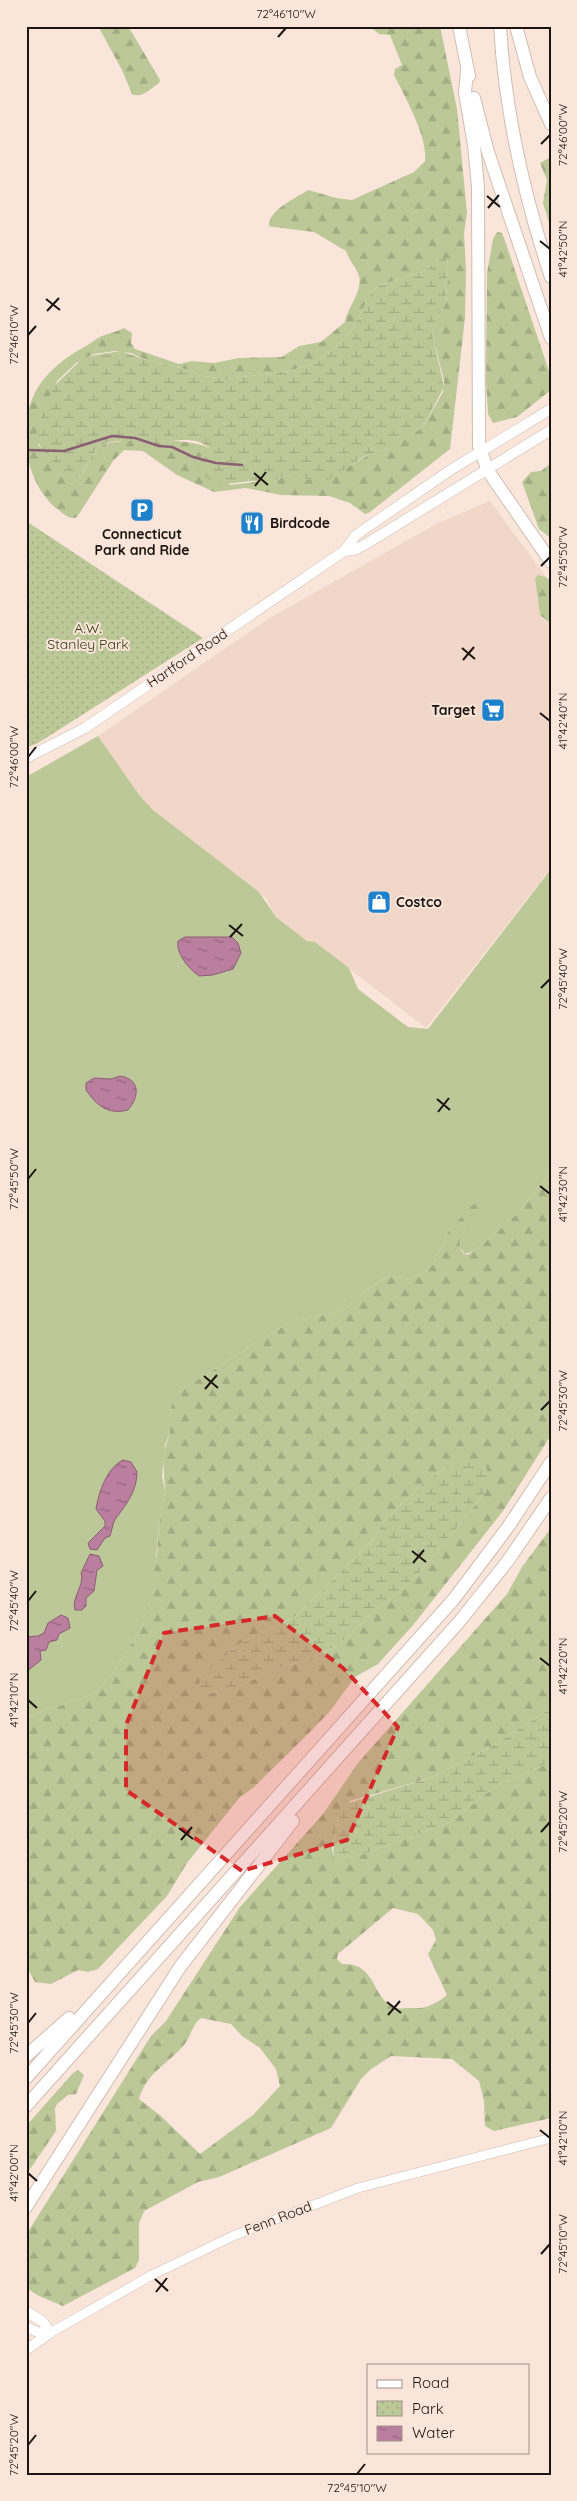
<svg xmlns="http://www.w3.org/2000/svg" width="577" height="2501" viewBox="0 0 577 2501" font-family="Quicksand,sans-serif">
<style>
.built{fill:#f1d7c7}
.green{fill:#bdc898}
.forest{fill:url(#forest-firs);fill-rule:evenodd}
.wetland{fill:url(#wetland-marsh)}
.park{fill:url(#park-dots)}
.water{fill:url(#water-ripples);stroke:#8a5e73}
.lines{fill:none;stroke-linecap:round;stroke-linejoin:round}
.stream{stroke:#8a5e73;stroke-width:2.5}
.tertiary-casing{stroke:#d0bdb2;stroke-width:10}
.secondary-casing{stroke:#d0bdb2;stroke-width:11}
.motorway-casing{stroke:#d0bdb2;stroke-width:14}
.tertiary{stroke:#fff;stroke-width:9}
.secondary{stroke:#fff;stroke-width:10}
.motorway{stroke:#fff;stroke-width:12}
.marked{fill:#d62828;fill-opacity:0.2;stroke:#d62828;stroke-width:4;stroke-dasharray:10 6;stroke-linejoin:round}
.ticks{fill:none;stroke:#1b1410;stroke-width:2}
.labels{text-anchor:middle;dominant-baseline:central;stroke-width:4;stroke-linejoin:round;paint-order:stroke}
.poi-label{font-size:14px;font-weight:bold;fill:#1b1410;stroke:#f9e5da;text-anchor:start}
.park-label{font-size:14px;fill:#353d0e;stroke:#f9e5da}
.street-label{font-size:14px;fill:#1b1410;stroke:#f9e5da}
.neatline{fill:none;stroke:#1b1410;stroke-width:2}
.ticks-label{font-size:12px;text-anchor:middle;fill:#1b1410}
</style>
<defs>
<pattern id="forest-firs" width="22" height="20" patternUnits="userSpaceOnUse" patternTransform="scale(1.25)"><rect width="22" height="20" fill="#bdc898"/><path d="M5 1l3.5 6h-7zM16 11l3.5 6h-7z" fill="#a2ab82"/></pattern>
<pattern id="wetland-marsh" width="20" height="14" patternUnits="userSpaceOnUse" patternTransform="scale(1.25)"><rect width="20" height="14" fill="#bdc898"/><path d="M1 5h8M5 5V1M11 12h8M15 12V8" fill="none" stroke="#a2ab82"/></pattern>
<pattern id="park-dots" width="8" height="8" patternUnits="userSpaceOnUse" patternTransform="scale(1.25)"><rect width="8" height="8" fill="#bdc898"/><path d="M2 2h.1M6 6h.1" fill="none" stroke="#a2ab82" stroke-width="1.8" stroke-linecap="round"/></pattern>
<pattern id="water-ripples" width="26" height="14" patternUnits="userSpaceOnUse" patternTransform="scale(1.25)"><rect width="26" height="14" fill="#ba7e9e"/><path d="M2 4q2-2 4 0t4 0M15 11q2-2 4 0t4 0" fill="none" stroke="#96667f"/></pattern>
</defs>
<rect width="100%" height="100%" fill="#f9e5da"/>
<!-- built -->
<path class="built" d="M 490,501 L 546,577 L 538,575 L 535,578 L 539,611 L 543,619 L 551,624 L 551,868 L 426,1028 L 315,942 L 307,941 L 276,917 L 266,898 L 153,810 L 140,796 L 98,736 L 268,619 L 438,523 Z"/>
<!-- green -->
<path class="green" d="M 98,736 L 140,796 L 153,810 L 259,892 L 276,917 L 307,941 L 315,942 L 349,968 L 358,989 L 408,1027 L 428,1029 L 551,869 L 551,1172 L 516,1215 L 474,1251 L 465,1254 L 460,1248 L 461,1237 L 466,1227 L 448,1232 L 434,1263 L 425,1272 L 411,1279 L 389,1276 L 363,1292 L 344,1310 L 288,1323 L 175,1394 L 171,1411 L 171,1429 L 165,1445 L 162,1476 L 165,1492 L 159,1523 L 155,1570 L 143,1626 L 111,1675 L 94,1694 L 26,1717 L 26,777 Z"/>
<!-- forest -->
<path class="forest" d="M 98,26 L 128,26 L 160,80 L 159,83 C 151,88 142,99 132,94 L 122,70 Z
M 369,26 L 440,26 L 457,109 L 467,213 L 464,233 L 466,270 L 465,318 L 450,449 L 370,512 L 365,514 L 350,503 L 329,496 L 281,495 L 246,488 L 214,492 L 177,475 L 143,451 L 124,450 L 113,461 L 77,517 C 70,520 65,515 60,511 C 25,486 15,426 37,389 C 48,370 67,356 86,346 C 92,343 96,338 102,336 C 110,333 116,332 124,328 L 132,333 L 131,343 L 135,349 L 179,364 L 192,361 L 214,363 L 239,358 L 282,357 L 299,346 L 321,342 L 345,322 C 347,308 363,291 359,276 C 357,268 349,261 346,251 L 314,232 L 274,227 L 269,226 C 269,209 295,199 308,190 L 336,198 L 352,200 L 414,172 L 425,161 C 428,137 405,97 394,75 L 395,69 L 402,65 L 390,35 L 379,34 ZM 441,258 L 447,258 L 448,269 L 446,303 L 438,317 L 432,332 L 444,381 L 443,392 L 423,427 L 391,448 L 370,454 L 351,465 L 307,480 L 291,470 L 286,471 L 280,479 L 230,485 L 199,458 L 209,453 L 210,449 C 199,438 114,437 101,446 C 86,456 90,473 71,484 L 66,482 L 46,452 L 38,445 L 57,381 L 76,363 L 94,354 L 115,351 L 131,353 L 146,360 L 189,370 L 203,376 L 227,379 L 289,371 L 315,363 L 328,354 L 351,331 L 371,293 L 378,286 L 424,271 Z
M 551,157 L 551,229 L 543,203 L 547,180 L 540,163 Z
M 497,232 L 502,233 L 504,238 L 551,377 L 551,390 L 517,417 L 493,423 L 488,414 L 486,382 L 487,273 L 493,239 Z
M 551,463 L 551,538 L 539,529 L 522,482 L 531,472 L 541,471 Z
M 538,575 L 546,577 L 551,582 L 551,624 L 540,615 L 535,578 Z
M 551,1172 L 551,1435 L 503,1511 L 414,1624 L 378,1664 L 355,1677 L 330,1711 L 312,1730 L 253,1788 L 240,1797 L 187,1863 L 167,1896 L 98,1969 L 88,1972 L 78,1970 L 51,1984 L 35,1982 L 26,1966 L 26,1717 L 94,1694 L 111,1675 L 143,1626 L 157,1554 L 159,1523 L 165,1492 L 163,1455 L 170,1432 L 172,1398 L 175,1394 L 288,1323 L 344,1310 L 363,1292 L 389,1276 L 411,1279 L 425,1272 L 434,1263 L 448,1232 L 471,1206 L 480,1201 L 482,1204 C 475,1214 447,1248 467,1255 L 474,1251 L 516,1215 ZM 449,1466 L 486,1492 L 416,1577 L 370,1615 L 348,1637 L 330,1649 L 301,1662 L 279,1668 L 239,1686 L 207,1694 L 199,1677 L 239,1644 L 296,1616 L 373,1540 L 384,1521 L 422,1484 Z
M 551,1528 L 551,1708 L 492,1746 L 433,1777 L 350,1801 L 338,1818 L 332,1848 L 334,1859 L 361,1855 L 448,1823 L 495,1787 L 551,1762 L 551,2118 L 494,2131 L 485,2126 L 484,2101 L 479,2081 L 452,2059 L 391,2056 L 371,2069 L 361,2079 L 331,2128 L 219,2177 L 198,2182 L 144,2211 L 139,2223 L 139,2260 L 135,2268 L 63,2306 L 39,2296 L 26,2288 L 26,2235 L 151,2036 L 166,2021 L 240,1907 L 323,1814 L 358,1763 L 507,1594 L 522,1567 ZM 393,1908 L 418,1914 L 433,1930 L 436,1940 L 428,1954 L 447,1995 C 438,2003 424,2010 412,2008 C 407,2008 401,2009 396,2008 C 370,1999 378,1962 342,1964 L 337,1959 L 338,1954 ZM 201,2018 L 231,2024 L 242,2036 L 260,2048 L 276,2069 L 280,2086 L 253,2115 L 200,2154 L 161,2116 L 139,2099 C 146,2073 169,2063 184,2045 C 191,2036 193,2023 201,2018 Z
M 78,2070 L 84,2075 L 76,2094 L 68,2095 L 57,2104 L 55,2109 L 56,2131 L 26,2175 L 26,2126 L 73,2073 Z"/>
<!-- wetland -->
<path class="wetland" d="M 441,258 L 447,258 L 448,269 L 446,303 L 438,317 L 432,332 L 444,387 L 423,427 L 391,448 L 365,456 L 328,480 L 307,480 L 291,470 L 273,483 C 266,482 259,481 253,481 C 224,483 217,491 195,467 L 199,458 L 209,453 L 210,449 C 196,434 171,442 154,443 C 140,443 114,437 101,446 C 87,455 89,473 71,484 L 66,482 L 36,440 L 38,425 L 54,386 L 84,357 L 121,351 L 146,360 L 189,370 L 203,376 L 227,379 L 289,371 L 315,363 L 328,354 L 351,331 L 371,293 L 378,286 L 424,271 Z
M 471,1460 L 484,1461 C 489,1473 490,1480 486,1492 L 416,1577 L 370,1615 L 348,1637 L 330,1649 L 301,1662 L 279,1668 L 239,1686 L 207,1694 L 200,1688 L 199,1677 L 239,1644 L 296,1616 L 373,1540 L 384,1521 L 422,1484 L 449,1466 Z
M 551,1708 L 551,1762 L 495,1787 L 448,1823 L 361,1855 L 334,1859 C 332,1842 336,1818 345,1804 L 433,1777 L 492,1746 Z"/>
<!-- park -->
<path class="park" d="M 26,521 L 203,638 L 38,743 L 26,748 Z"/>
<!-- water -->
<path class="water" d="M 185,937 L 232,937 L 238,943 L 241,953 L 233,969 L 213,975 L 199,976 C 189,969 176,954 178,941 Z
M 120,1076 C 140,1079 140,1096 128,1110 C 108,1115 97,1106 86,1090 L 86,1083 L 94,1078 L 111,1079 Z
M 123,1460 L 131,1462 L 137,1472 C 137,1490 127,1504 116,1518 C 113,1522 112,1530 110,1536 L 105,1538 L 97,1550 L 90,1549 L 88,1543 L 105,1526 L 105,1521 L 96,1509 C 99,1491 107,1468 123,1460 Z
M 90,1554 L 99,1556 L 103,1566 L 97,1570 L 94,1591 L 86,1598 L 86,1606 L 82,1610 L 75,1610 C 71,1598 85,1585 81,1573 Z
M 61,1615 L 68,1618 L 70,1628 L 59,1634 L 57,1640 L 49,1642 L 46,1650 L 40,1651 L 41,1660 L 26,1672 L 26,1637 L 38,1636 L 44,1633 L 48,1623 Z"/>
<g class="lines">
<!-- stream -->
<path class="stream" d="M 27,450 L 64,451 L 112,436 L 135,438 L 159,446 L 172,447 L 193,457 L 216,463 L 242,465"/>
<!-- tertiary casing -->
<g class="tertiary-casing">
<path id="tertiary" d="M 50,2333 L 152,2275 L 233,2236 L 358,2188 L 551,2138"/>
</g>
<!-- secondary casing -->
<g class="secondary-casing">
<path id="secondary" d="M 344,551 L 354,550 L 366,544 L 551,430
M 26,758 L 85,728 L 344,551 L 356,535 L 452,469 L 551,409
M 26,2311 L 43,2322 L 50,2333
M 26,2327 L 40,2333 L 50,2333
M 26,2350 L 50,2333"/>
</g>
<!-- motorway casing -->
<g class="motorway-casing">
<path id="motorway" d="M 459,26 L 469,76
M 500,26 C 505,112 524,196 551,277
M 516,26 L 530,77 L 551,124
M 467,70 L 465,93 L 474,145 L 478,187 L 479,446 L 488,471 L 551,562
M 474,98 L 488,152 L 551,338
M 26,2056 L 69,2018
M 26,2078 L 454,1599 L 508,1527 L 551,1462
M 26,2106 L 459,1622 L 507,1562 L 551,1498
M 26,2207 L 180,1967 L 293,1821"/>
</g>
<!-- tertiary -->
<use href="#tertiary" class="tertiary"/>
<!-- secondary -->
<use href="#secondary" class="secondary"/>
<!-- motorway -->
<use href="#motorway" class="motorway"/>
</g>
<!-- marked area -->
<path class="marked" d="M 275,1616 L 343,1668 L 398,1727 L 347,1840 L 242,1871 L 126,1790 L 126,1725 L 164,1633 Z"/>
<!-- ticks -->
<path class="ticks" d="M 278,37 L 286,28M 541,144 L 550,135M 487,196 L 500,207M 488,208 L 499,195M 540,241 L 550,249M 46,299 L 60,310M 47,311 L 59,298M 28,335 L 36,326M 254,473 L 268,485M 255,486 L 266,472M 541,566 L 550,557M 462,648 L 475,659M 463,660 L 474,647M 540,713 L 550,721M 28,757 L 36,747M 229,925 L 243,936M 230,937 L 242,924M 541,988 L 550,979M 437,1099 L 450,1110M 438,1112 L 449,1098M 28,1179 L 36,1169M 540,1186 L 550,1194M 204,1376 L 218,1388M 205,1389 L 217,1375M 541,1410 L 550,1401M 412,1551 L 426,1562M 413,1563 L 424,1550M 28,1601 L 36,1591M 540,1658 L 550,1666M 28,1700 L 37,1708M 179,1828 L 193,1839M 541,1832 L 550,1822M 181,1840 L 192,1827M 387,2002 L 401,2013M 388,2015 L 400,2001M 28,2023 L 36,2013M 540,2130 L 550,2138M 28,2173 L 37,2181M 541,2254 L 550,2244M 155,2279 L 168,2291M 156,2292 L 167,2278M 28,2445 L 36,2435M 357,2474 L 365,2464"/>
<!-- icons -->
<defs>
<g id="parking-square" transform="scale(1.25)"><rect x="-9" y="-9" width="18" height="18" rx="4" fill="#1e81cc" stroke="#f9e5da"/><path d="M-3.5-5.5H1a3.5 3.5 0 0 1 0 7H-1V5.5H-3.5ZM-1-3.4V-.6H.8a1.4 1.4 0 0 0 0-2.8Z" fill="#fff"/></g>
<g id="restaurant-square" transform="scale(1.25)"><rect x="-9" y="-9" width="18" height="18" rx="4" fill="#1e81cc" stroke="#f9e5da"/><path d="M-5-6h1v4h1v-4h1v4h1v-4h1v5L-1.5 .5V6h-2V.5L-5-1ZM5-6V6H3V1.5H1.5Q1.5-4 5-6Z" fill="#fff"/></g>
<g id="supermarket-square" transform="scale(1.25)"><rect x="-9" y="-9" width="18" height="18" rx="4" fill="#1e81cc" stroke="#f9e5da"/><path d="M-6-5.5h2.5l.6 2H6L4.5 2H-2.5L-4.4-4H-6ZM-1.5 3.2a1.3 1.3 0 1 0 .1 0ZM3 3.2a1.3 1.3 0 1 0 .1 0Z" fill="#fff"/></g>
<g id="shop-square" transform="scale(1.25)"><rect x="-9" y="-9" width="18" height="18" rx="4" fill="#1e81cc" stroke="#f9e5da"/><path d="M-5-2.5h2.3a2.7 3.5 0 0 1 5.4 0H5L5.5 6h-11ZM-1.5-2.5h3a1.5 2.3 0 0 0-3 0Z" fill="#fff"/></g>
</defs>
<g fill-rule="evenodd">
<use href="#parking-square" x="142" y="510"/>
<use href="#restaurant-square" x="252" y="523"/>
<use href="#supermarket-square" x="493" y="710"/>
<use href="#shop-square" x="379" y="902"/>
</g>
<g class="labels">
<!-- poi labels -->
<g class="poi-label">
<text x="270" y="523">Birdcode</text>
<text x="142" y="534" text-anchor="middle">Connecticut<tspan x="142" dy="16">Park and Ride</tspan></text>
<text x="476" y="710" text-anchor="end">Target</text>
<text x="396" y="902">Costco</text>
</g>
<!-- park labels -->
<g class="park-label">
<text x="88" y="628">A.W.<tspan x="88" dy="16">Stanley Park</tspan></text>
</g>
<!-- street labels -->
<g class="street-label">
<text transform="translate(187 658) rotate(-34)">Hartford Road</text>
<text transform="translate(278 2218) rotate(-21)">Fenn Road</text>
</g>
</g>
<!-- border -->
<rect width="577" height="2501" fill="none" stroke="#f9e5da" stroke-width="55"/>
<!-- legend -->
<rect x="367" y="2364" width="162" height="90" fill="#f9e5da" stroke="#a09189"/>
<rect x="377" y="2380" width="25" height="8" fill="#ffffff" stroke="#a09189"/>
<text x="412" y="2388" font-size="15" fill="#1b1410">Road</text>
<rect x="377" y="2401" width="25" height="15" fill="url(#park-dots)" stroke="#a09189"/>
<text x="412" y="2414" font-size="15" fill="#1b1410">Park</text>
<rect x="377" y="2426" width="25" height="15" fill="url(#water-ripples)" stroke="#a09189"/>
<text x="412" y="2438" font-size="15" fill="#1b1410">Water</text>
<rect x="28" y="28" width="522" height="2446" class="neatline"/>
<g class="ticks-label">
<text x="286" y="18">72°46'10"W</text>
<text transform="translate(563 135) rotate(-90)" y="4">72°46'00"W</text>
<text transform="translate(563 249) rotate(-90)" y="4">41°42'50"N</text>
<text transform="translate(14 335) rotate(-90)" y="4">72°46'10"W</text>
<text transform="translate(563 557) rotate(-90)" y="4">72°45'50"W</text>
<text transform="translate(563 721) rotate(-90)" y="4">41°42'40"N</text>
<text transform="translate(14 757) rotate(-90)" y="4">72°46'00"W</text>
<text transform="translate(563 979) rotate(-90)" y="4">72°45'40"W</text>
<text transform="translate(14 1179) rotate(-90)" y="4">72°45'50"W</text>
<text transform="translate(563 1194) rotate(-90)" y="4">41°42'30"N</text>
<text transform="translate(563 1401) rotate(-90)" y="4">72°45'30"W</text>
<text transform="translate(14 1601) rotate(-90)" y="4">72°45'40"W</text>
<text transform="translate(563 1666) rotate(-90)" y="4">41°42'20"N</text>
<text transform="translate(14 1700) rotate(-90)" y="4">41°42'10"N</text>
<text transform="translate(563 1822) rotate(-90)" y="4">72°45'20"W</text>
<text transform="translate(14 2023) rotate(-90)" y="4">72°45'30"W</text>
<text transform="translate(563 2138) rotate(-90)" y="4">41°42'10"N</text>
<text transform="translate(14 2173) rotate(-90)" y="4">41°42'00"N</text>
<text transform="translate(563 2244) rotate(-90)" y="4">72°45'10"W</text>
<text transform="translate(14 2445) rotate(-90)" y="4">72°45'20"W</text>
<text x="357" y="2492">72°45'10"W</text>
</g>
</svg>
